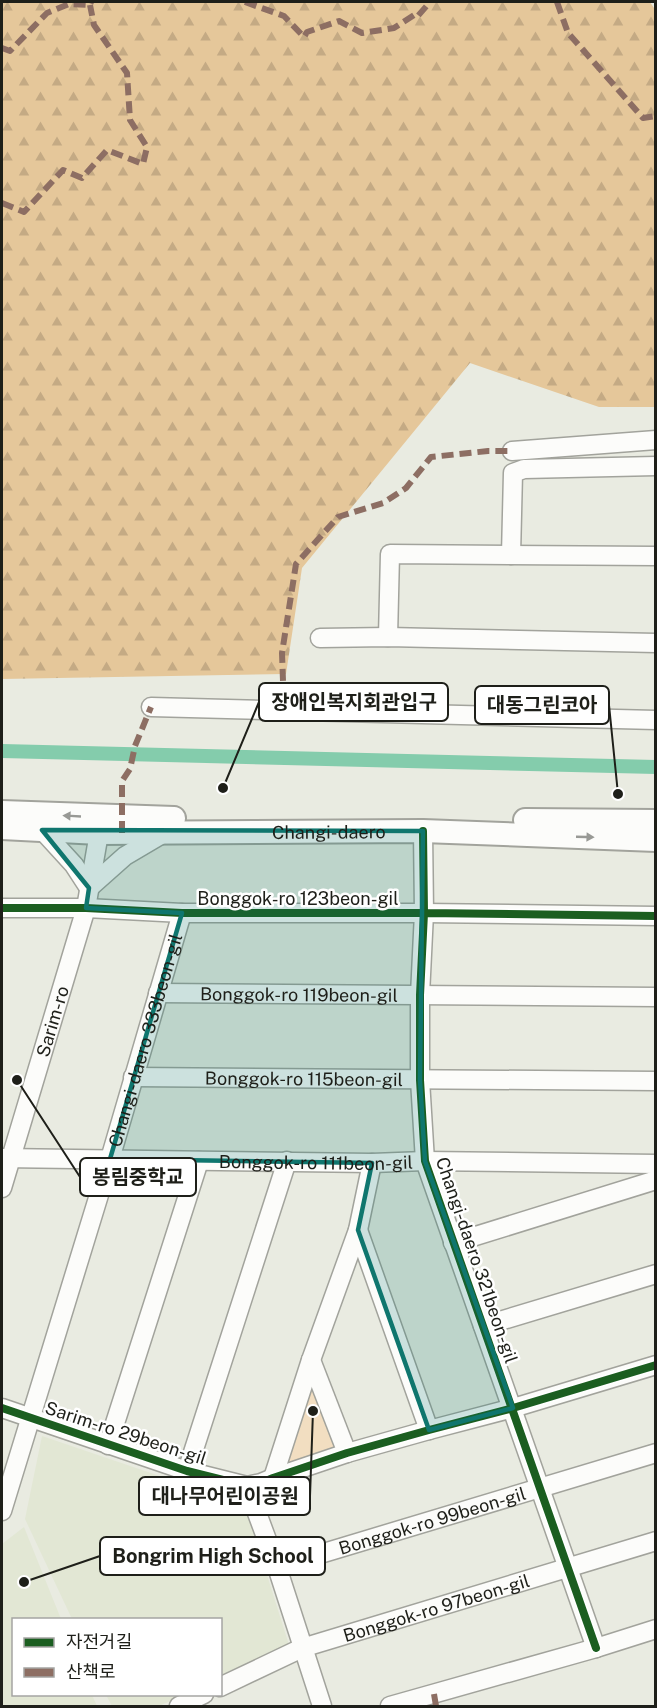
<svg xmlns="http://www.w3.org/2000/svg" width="657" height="1708" viewBox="0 0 657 1708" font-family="'Public Sans','Noto Sans KR',sans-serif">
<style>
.built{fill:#e2e7d4}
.forest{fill:url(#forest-firs)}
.green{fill:#f2dec1}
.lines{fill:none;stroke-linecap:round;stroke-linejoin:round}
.canal{stroke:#84ccac;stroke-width:14}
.minor-casing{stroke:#a2a39c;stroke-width:21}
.major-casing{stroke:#a2a39c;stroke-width:26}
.minor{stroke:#fcfcfa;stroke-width:18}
.major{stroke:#fcfcfa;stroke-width:22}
.quiet{stroke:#8d6e63;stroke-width:6;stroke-dasharray:12 6;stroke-linecap:butt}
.cycleway-casing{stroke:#fff;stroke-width:11}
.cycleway{stroke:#1b5e20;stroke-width:8}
.oneway{fill:#989995}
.marked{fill:#0f766e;fill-opacity:0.2;stroke:#0f766e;stroke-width:4.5;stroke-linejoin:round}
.labels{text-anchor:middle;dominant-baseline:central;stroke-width:5;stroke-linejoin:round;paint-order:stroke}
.street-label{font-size:18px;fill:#1e1f19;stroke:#fff}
.leader{fill:none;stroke:#1e1f19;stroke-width:2}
.callout-dot{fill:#1e1f19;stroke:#fff;stroke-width:2}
.callout{fill:#fff;stroke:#1e1f19;stroke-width:2}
.callout-label{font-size:20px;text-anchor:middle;font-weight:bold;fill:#1e1f19}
</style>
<defs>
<pattern id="forest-firs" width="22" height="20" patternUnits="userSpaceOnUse" patternTransform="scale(1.5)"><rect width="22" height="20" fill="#e5c79a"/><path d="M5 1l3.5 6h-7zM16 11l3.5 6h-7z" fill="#c4aa84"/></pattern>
</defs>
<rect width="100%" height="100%" fill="#e9ebe1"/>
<!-- built -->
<path class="built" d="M 42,1436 L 245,1505 L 289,1645 L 221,1677 L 220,1620 L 72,1619 L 25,1519 Z
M 24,1527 L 61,1619 L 14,1620 L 14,1694 L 92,1695 L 97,1706 L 2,1706 L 2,1544 Z
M 106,1695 L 184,1695 L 159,1706 L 112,1706 Z"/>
<!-- forest -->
<path class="forest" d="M 2,2 L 650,2 L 656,11 L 655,407 L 599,407 L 470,363 L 302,568 L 286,674 L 2,679 Z"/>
<!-- green -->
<path class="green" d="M 311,1371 L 344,1452 L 280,1472 Z"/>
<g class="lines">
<!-- canal -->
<path class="canal" d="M 2,751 L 656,767"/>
<!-- minor casing -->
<g class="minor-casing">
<g id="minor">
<path d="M 512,451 L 656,440"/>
<path d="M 511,555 L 513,473 L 524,469 L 656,466"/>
<path d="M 388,637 L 390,554 L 656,556"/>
<path d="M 320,638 L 388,637 L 656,643"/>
<path d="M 151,707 L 656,720"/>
<path d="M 42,830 L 74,865 L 89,888"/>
<path d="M 423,831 L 424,913 L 420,995 L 420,1080 L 425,1161 L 596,1648"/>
<path d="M 89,888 L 125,856 L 164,833"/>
<path d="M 2,908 L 86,908 L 182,913 L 424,913 L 656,916"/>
<path id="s1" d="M 158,993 L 656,997"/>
<path id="s2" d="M 133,1077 L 656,1081"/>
<path id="s3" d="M 2,1158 L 372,1163 L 425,1161 L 656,1164"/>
<path id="s4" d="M 2,1188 L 86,908 L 99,833"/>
<path d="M 358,1230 L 429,1430"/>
<path d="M 453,1243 L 656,1180"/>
<path d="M 483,1326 L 656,1274"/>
<path d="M 311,1360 L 347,1453"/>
<path d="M 2,1408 L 187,1471 L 247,1486 L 261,1483 L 273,1478 L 347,1453 L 429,1430 L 513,1408 L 656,1365"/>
<path d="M 108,1445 L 199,1161"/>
<path d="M 187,1471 L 287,1161"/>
<path d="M 273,1478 L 311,1360 L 358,1230 L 372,1163"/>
<path d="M 247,1486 L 277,1567 L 322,1706"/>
<path id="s5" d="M 2,1511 L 110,1159 L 182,913"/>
<path id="s6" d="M 277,1567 L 656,1453"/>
<path id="s7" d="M 220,1687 L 302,1648 L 656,1541"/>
<path d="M 179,1706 L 204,1694"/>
<path d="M 390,1706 L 596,1648 L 656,1629"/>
</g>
</g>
<!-- major casing -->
<g class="major-casing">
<g id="major">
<path d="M 2,812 L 174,818"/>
<path d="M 525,820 L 656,821"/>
<path id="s8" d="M 2,828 L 99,833 L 423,831 L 656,840"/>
</g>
</g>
<!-- minor -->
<use href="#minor" class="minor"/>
<!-- major -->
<use href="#major" class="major"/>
<!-- quiet -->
<path class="quiet" d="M 245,2 L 284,16 L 304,37 L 307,32 L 339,21 L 362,33 L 394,28 L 414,15 L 417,17 L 430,2
M 557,2 L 568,33 L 643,118 L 656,116
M 2,48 L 10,51 L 47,13 L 69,4 L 90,5 L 91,2
M 2,203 L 24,212 L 63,170 L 82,178 L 107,150 L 143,164 L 147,147 L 130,120 L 127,73 L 94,25 L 90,5
M 264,710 L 279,695 L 283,681 L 282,653 L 296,564 L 338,517 L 383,503 L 406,488 L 431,457 L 488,451 L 512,451
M 122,833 L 122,781 L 130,769 L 135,746 L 151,707
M 434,1694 L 436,1706"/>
<!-- cycleway casing -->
<g class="cycleway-casing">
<path id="cycleway" d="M 423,831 L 424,913 L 420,995 L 420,1080 L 425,1161 L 596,1648
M 2,908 L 86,908 L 182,913 L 424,913 L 656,916
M 2,1408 L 187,1471 L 247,1486 L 261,1483 L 273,1478 L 347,1453 L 429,1430 L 513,1408 L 656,1365"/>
</g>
<!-- cycleway -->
<use href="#cycleway" class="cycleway"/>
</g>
<!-- one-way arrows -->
<defs><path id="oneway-solid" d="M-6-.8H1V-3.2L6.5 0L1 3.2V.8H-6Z" transform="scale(1.5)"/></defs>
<g class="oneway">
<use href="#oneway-solid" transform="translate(72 816) rotate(-177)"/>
<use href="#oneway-solid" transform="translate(585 837) rotate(2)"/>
</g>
<!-- marked area -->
<path class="marked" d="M 42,830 L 423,831 L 420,1080 L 425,1161 L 513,1408 L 429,1430 L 358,1230 L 372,1163 L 110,1159 L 182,913 L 86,908 L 89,888 Z"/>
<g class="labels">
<!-- street labels -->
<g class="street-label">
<text stroke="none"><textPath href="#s8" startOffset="327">Changi-daero</textPath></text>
<text x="298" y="898">Bonggok-ro 123beon-gil</text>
<text stroke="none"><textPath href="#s1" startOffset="141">Bonggok-ro 119beon-gil</textPath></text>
<text stroke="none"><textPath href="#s4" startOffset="174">Sarim-ro</textPath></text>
<text stroke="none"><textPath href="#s5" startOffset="492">Changi-daero 333beon-gil</textPath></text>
<text stroke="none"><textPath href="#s2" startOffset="171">Bonggok-ro 115beon-gil</textPath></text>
<text stroke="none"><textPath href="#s3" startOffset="314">Bonggok-ro 111beon-gil</textPath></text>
<text transform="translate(477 1260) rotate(71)">Changi-daero 321beon-gil</text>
<text transform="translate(126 1433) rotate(18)">Sarim-ro 29beon-gil</text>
<text stroke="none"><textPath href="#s6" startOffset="162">Bonggok-ro 99beon-gil</textPath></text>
<text stroke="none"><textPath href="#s7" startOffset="231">Bonggok-ro 97beon-gil</textPath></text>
</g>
</g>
<!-- callouts -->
<path class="leader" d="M223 788L259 702M618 794L609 705M17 1080L80 1177M313 1411L310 1496M24 1582L100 1556"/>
<g class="callout-dot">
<circle cx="223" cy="788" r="6"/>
<circle cx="618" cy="794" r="6"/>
<circle cx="17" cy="1080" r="6"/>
<circle cx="313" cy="1411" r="6"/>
<circle cx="24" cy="1582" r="6"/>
</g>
<g class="callout">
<rect x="259" y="683" width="189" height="38" rx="6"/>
<rect x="475" y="686" width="134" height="38" rx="6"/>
<rect x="80" y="1158" width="116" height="38" rx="6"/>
<rect x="139" y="1477" width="171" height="38" rx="6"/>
<rect x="100" y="1537" width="225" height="38" rx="6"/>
</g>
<g class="callout-label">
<text x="354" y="709">장애인복지회관입구</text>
<text x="542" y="712">대동그린코아</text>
<text x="138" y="1184">봉림중학교</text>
<text x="225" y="1503">대나무어린이공원</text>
<text x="213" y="1563">Bongrim High School</text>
</g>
<!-- border -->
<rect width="657" height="1708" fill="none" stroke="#1e1f19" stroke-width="6"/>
<!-- legend -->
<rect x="12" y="1618" width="210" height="78" fill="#ffffff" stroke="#a5a5a3" stroke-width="1.5"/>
<rect x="24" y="1638" width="30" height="9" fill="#1b5e20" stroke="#a5a5a3" stroke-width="1.5"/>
<text x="66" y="1648" font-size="18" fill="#1e1f19">자전거길</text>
<rect x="24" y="1668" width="30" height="9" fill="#8d6e63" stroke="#a5a5a3" stroke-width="1.5"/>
<text x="66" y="1678" font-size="18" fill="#1e1f19">산책로</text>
</svg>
